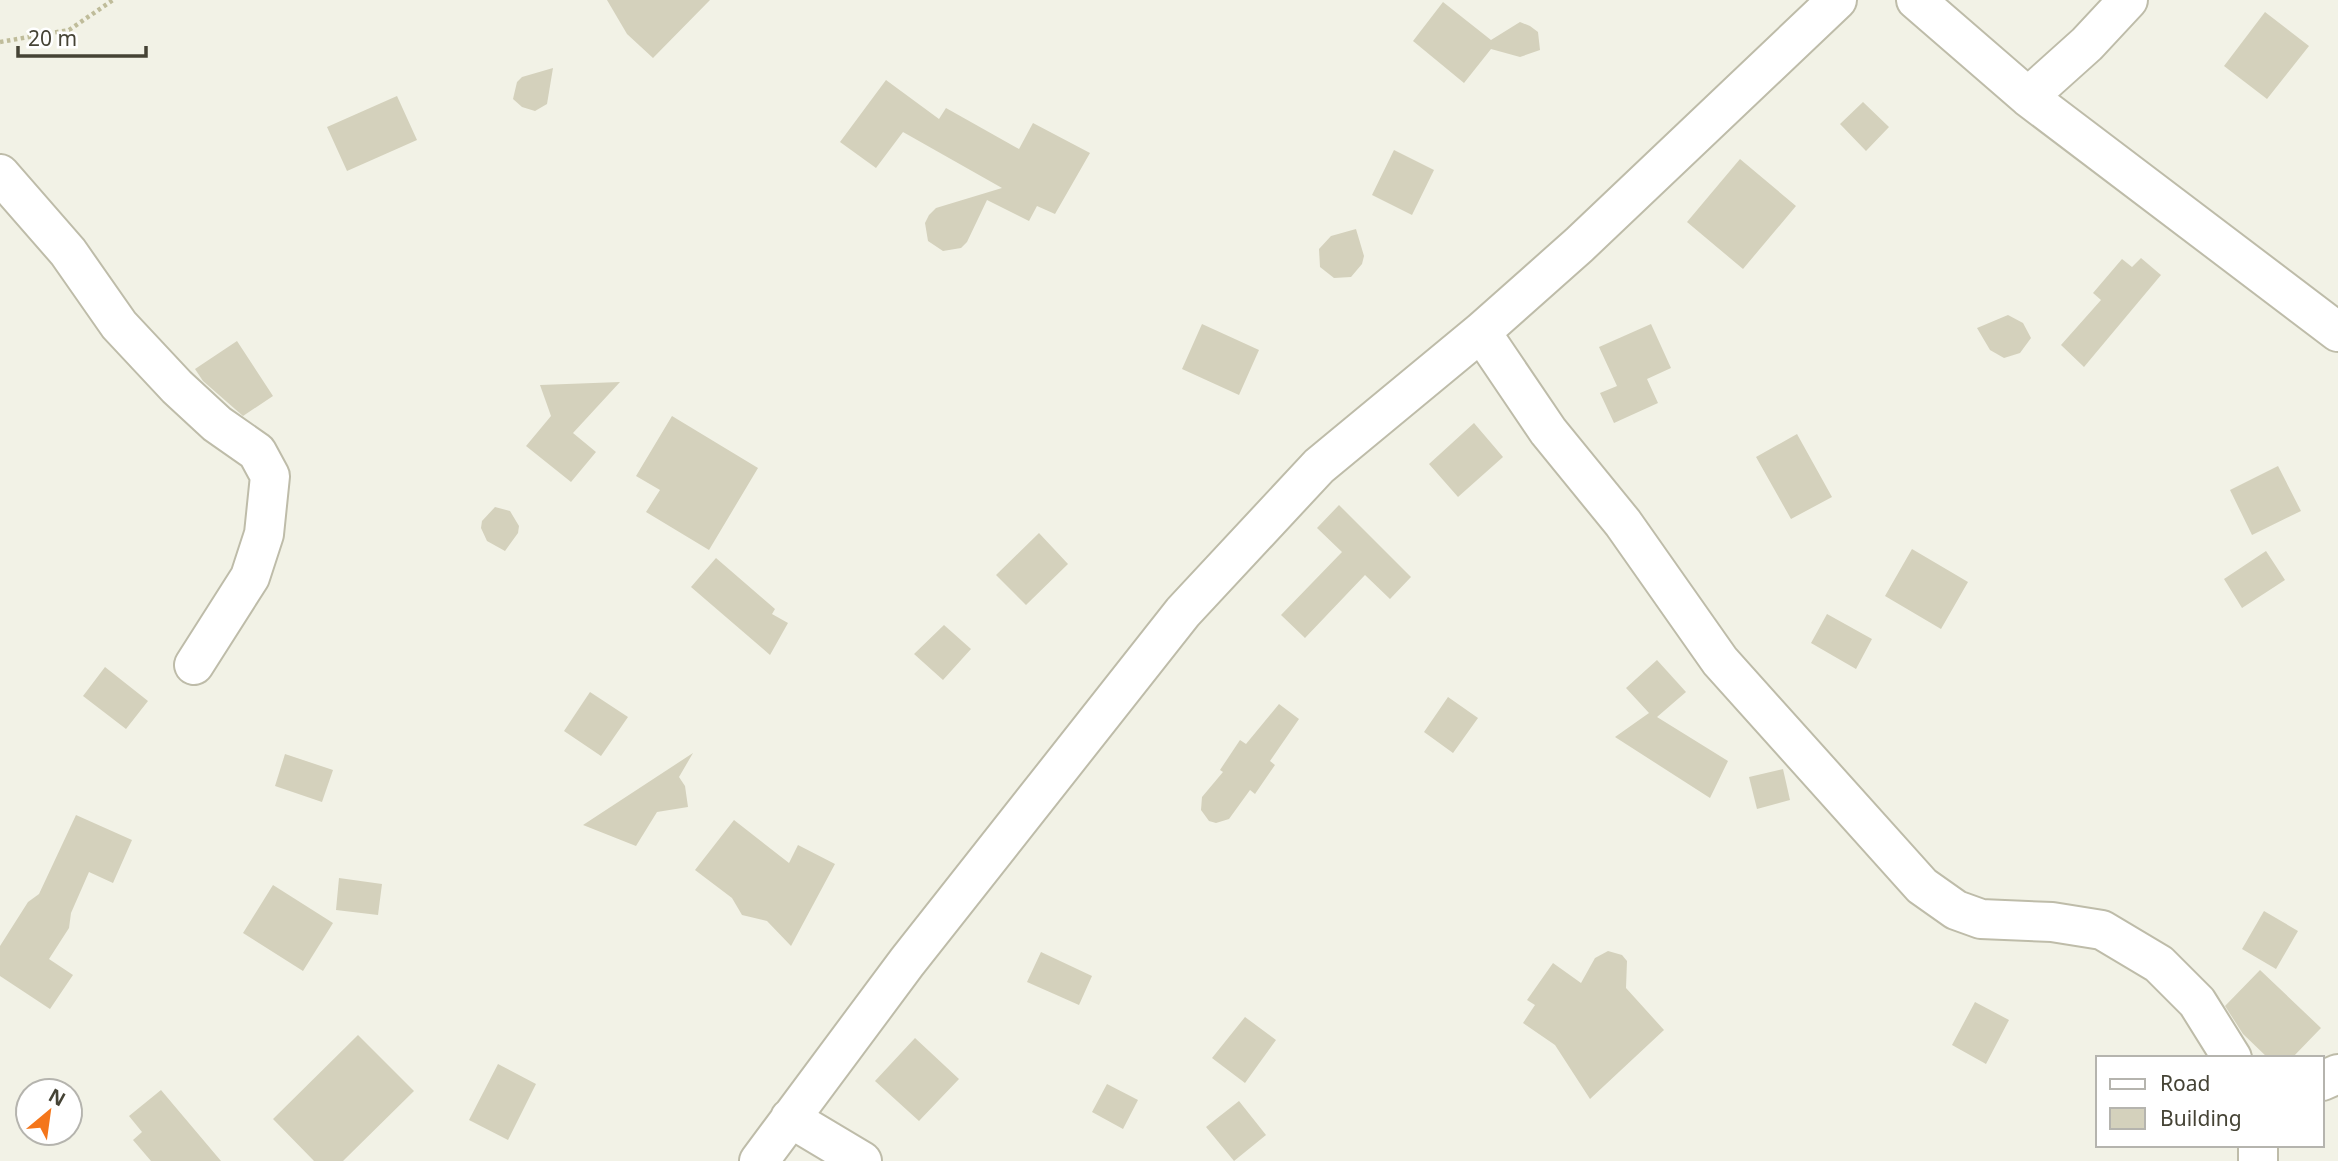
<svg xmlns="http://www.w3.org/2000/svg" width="2338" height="1161" viewBox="0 0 2338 1161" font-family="'Noto Sans',sans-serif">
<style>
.building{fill:#d4d1bc}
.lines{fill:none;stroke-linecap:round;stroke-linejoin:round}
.minor-casing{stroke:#bebca9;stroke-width:42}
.path{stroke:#bfbc9a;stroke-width:4.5;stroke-dasharray:3.5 3.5;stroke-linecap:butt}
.minor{stroke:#fff;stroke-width:38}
</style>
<rect width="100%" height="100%" fill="#f2f2e6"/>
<!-- building -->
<path class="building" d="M 607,0 L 710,0 L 653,58 L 627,34 Z
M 1443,2 L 1491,40 L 1520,22 L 1530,26 L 1538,32 L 1540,50 L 1520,57 L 1491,49 L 1464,83 L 1413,41 Z
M 2265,12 L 2309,46 L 2267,99 L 2224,66 Z
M 553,68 L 547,104 L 535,111 L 522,107 L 513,99 L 517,82 L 522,77 Z
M 886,80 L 939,119 L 946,108 L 1019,149 L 1033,123 L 1090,153 L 1055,214 L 1037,206 L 1029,221 L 987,200 L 967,242 L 961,248 L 943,251 L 928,241 L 925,223 L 929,215 L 936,208 L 1002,188 L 903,132 L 876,168 L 840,142 Z
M 397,96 L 417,140 L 347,171 L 327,127 Z
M 1863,102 L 1889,127 L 1866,151 L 1840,124 Z
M 1394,150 L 1434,170 L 1412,215 L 1372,195 Z
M 1740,159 L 1796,206 L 1743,269 L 1687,222 Z
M 1356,229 L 1364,256 L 1362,264 L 1351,277 L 1334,278 L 1320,267 L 1319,249 L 1331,236 Z
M 2141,258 L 2161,275 L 2084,367 L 2061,345 L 2101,300 L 2093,293 L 2122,259 L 2132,267 Z
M 2008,315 L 2023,323 L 2031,338 L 2020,353 L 2004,358 L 1990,350 L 1977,328 Z
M 1202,324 L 1259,350 L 1239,395 L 1182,369 Z
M 1651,324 L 1671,368 L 1647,379 L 1658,403 L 1614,423 L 1600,393 L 1617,386 L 1599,347 Z
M 237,341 L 273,396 L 243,416 L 203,381 L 195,369 Z
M 620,382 L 573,433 L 596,452 L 571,482 L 526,446 L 551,416 L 540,385 Z
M 672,416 L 758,468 L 709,550 L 646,512 L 660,490 L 636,476 Z
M 1474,423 L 1503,457 L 1458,497 L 1429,464 Z
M 1797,434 L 1832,497 L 1791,519 L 1756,457 Z
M 2278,466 L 2301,511 L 2252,535 L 2230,490 Z
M 1339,505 L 1411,577 L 1390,599 L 1365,575 L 1305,638 L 1281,615 L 1342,552 L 1317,528 Z
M 495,507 L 510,511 L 519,526 L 518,533 L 505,551 L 487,541 L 481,528 L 482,521 Z
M 1039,533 L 1068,564 L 1026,605 L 996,575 Z
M 1912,549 L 1968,582 L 1941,629 L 1885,596 Z
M 2266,551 L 2285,580 L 2242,608 L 2224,579 Z
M 716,558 L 775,609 L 772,614 L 788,623 L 770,655 L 691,587 Z
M 1827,614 L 1872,639 L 1856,669 L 1811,643 Z
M 944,625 L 971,649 L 943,680 L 914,654 Z
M 1657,660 L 1686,692 L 1657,717 L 1728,761 L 1710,798 L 1615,737 L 1649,713 L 1626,688 Z
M 105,667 L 148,701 L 126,729 L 83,696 Z
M 590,692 L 628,717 L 601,756 L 564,731 Z
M 1448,697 L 1478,718 L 1453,753 L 1424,732 Z
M 1279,704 L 1299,719 L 1270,761 L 1275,765 L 1255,794 L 1250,790 L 1229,819 L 1216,823 L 1209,821 L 1201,810 L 1202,797 L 1223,772 L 1220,770 L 1240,740 L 1246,744 Z
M 693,753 L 679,777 L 685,786 L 688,807 L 657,812 L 636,846 L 583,825 Z
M 285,754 L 333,770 L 322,802 L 275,786 Z
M 1783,769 L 1790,800 L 1757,809 L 1749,777 Z
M 76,815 L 132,840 L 113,883 L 89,872 L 71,913 L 69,928 L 49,959 L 73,975 L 50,1009 L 0,976 L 0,946 L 28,902 L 39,894 Z
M 734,820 L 789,863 L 798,845 L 835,864 L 791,946 L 767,921 L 742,915 L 732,898 L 695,870 Z
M 339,878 L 382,884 L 378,915 L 336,910 Z
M 273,885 L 333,923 L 303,971 L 243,933 Z
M 2264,911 L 2298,931 L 2276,969 L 2242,949 Z
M 1608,951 L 1622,955 L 1627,961 L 1626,988 L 1664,1030 L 1590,1099 L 1555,1045 L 1523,1023 L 1535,1005 L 1527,1000 L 1553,963 L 1581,983 L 1595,958 Z
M 1041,952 L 1092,976 L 1079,1005 L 1027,982 Z
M 2260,970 L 2321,1028 L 2292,1058 L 2268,1058 L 2243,1034 L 2225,1006 Z
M 1975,1002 L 2009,1020 L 1986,1064 L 1952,1045 Z
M 1245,1017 L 1276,1040 L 1245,1083 L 1212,1058 Z
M 358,1035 L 414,1091 L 343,1161 L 314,1161 L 273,1119 Z
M 915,1038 L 959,1079 L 919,1121 L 875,1081 Z
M 498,1064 L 536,1084 L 508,1140 L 469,1120 Z
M 1107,1084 L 1138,1100 L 1123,1129 L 1092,1112 Z
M 161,1090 L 221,1161 L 151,1161 L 133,1140 L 142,1132 L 129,1116 Z
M 1239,1101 L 1266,1135 L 1234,1161 L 1206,1127 Z"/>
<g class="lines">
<!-- minor casing -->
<g class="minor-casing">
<path id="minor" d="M 1916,0 L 2028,97 L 2338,332
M 2028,97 L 2087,44 L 2128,0
M 0,174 L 68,252 L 119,325 L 177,387 L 217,424 L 257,452 L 270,476 L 264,534 L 250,577 L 194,665
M 1481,332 L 1548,431 L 1623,523 L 1720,661 L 1922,886 L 1956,910 L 1981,919 L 2052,922 L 2102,930 L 2159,964 L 2197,1002 L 2232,1058
M 2322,1081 L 2338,1074
M 790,1118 L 862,1161
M 759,1161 L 907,962 L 1183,612 L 1319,466 L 1481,332 L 1579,245 L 1837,0
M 2258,1161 L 2258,1145"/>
</g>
<!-- path -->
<path class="path" d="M 0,42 L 69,30 L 113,0"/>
<!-- minor -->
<use href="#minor" class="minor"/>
</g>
<!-- legend -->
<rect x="2096" y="1056" width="228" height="91" fill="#ffffff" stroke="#b5b4ae" stroke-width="2"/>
<rect x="2110" y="1079" width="35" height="10" fill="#ffffff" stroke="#b5b4ae" stroke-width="2"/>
<text x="2160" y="1091" font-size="21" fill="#454335">Road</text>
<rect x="2110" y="1108" width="35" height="21" fill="#d4d1bc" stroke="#b5b4ae" stroke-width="2"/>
<text x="2160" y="1126" font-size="21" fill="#454335">Building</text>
<!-- north arrow -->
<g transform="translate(49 1112) rotate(29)"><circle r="33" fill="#ffffff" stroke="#b5b4ae" stroke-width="2"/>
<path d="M0-5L12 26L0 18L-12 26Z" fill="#f4761b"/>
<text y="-10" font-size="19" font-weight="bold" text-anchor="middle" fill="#454335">N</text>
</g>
<!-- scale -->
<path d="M18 46v10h128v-10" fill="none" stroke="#454335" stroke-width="3.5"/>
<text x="28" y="46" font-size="21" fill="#454335" stroke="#ffffff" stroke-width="5" paint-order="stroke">20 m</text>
</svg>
